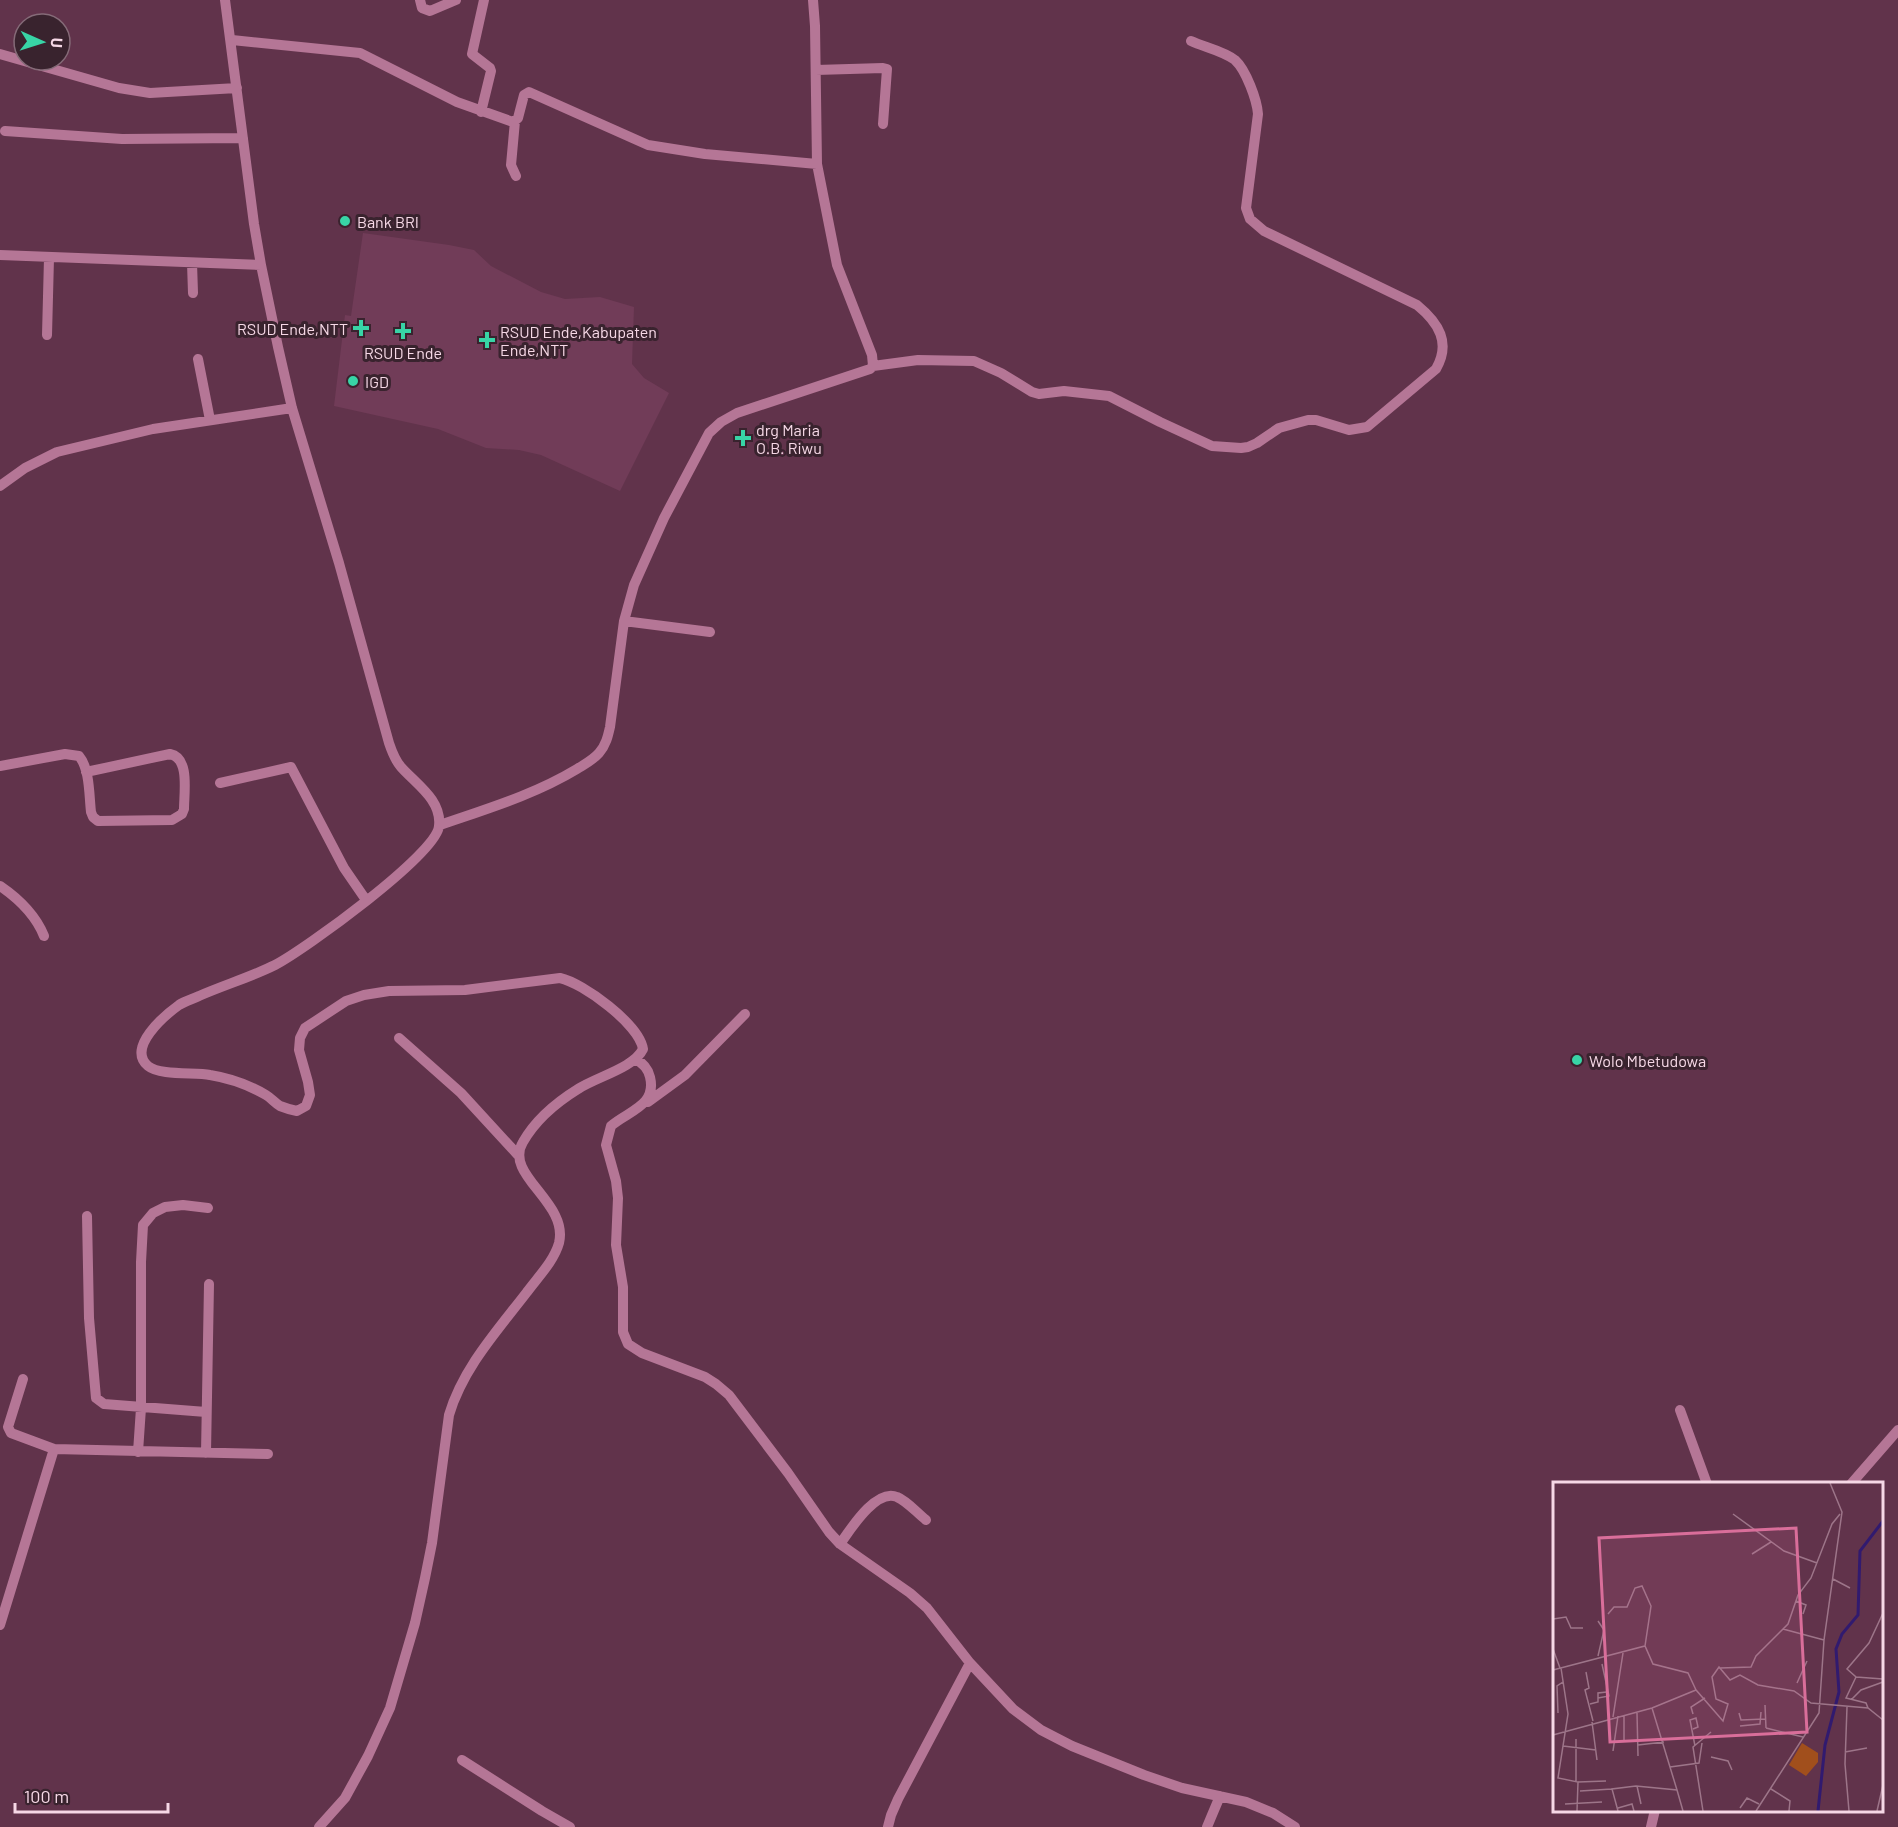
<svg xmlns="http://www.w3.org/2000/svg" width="1898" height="1827" viewBox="0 0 1898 1827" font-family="Barlow,sans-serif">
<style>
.built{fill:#713c58}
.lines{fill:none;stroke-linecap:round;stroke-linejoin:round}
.street{stroke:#b57696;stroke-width:10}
.poi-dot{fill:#38d4a6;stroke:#39232e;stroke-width:2}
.labels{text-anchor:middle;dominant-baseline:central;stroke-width:6;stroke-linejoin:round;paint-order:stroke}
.poi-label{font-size:16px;fill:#f6d8e6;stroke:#39232e;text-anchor:start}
.inset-river{fill:none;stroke:#311a6f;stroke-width:3}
.inset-road{fill:none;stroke:#9d7589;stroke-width:1.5}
.view{fill:#d96e9a;fill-opacity:0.15;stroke:#d96e9a;stroke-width:3}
.inset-edge{fill:none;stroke:#f6d8e6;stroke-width:3}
</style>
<rect width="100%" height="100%" fill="#61334b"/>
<!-- built -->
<path class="built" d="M 363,233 L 449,245 L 474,250 L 491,266 L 541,292 L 565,299 L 600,297 L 634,307 L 632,364 L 644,378 L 669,393 L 620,491 L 541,455 L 519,450 L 486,448 L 438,429 L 334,406 L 345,315 L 351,316 Z"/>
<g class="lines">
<!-- street -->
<path class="street" d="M 225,0 L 254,224 L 261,265 L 278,347 L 292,408 L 339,563 L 389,743 C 392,752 395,760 401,767 C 416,784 442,800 439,826 C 437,854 304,950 275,965 C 251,977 224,985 199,996 C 193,999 185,1001 179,1005 C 165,1015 126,1048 148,1066 C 160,1076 195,1072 210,1075 C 229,1078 249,1085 266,1095 C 271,1098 275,1103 280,1106 C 285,1108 292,1110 297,1111 L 306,1106 L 310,1095 L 308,1082 L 299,1050 L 300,1038 L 305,1028 L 346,1001 L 364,995 L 389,991 L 465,990 L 560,978 C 583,983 639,1024 643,1049 C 634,1068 596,1077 578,1089 C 557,1102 535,1121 523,1142 C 503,1175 569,1202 559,1243 C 554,1261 538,1277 527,1292 C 497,1331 463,1368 449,1415 L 432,1543 L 425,1578 L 415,1623 L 390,1708 L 368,1756 L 345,1798 L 319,1827
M 420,0 L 422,8 L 430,11 L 456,0
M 232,40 L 360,53 L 457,102 L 513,122 L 518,118 L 524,95 L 529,92 L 648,145 L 705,154 L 817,164
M 0,54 L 119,88 L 150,93 L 237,88
M 816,70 L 883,68 L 887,69 L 883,124
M 481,112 L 491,71 L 490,68 L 472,54 L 484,0
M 515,121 L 511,165 L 516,176
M 5,131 L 122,139 L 243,138
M 0,255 L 261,265
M 192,263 L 193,293
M 47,335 L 49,258
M 198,359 L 210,420
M 873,366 L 918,360 L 974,361 L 1001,373 L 1032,392 L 1039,394 L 1064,391 L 1109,396 L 1160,422 L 1212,446 L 1241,448 L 1248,447 L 1257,443 L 1279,428 L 1308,420 L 1316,420 L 1349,430 L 1367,427 L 1436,369 C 1451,343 1439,323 1417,305 L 1264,231 L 1250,219 L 1246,208 L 1258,114 C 1257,100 1246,70 1235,60 C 1224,51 1204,47 1191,41
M 0,486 L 25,468 L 57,452 L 153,429 L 292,408
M 624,621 L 710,632
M 0,766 L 65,754 L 79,756 C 90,769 89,795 91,812 L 93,817 L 98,821 L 172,820 L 182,814 L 184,809 C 184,792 190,758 170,754 L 86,772
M 220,783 L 291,767 L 344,868 L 366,900
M 440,825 C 486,809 534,795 577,769 C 585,764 593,760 599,753 C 606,745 608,736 610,727 L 624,621 L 634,585 L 664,518 L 709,433 L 721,422 L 737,413 L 870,369 L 873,366 L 872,355 L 837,265 L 817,164 L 815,26 L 813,0
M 0,886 C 19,899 35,914 44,936
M 399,1038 L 461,1093 L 518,1155
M 635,1059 C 643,1063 648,1068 650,1077 C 657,1106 628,1111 611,1126 L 606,1145 L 616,1181 L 618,1198 L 616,1245 L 623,1287 L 623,1332 L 628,1344 L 642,1353 L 705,1377 L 716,1384 L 729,1395 L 788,1473 L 829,1532 L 840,1544 L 910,1593 L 927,1608 L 970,1663 L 1013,1709 L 1041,1730 L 1072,1746 L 1144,1775 L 1182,1788 L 1246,1802 L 1273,1813 L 1295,1827
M 648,1102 L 685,1075 L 745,1014
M 87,1216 L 89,1318 L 96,1398 L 104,1404 L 206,1412
M 23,1379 L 8,1427 L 11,1433 L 54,1449 L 268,1454
M 1680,1410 L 1707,1484
M 138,1452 L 141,1408 L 141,1262 L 143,1225 L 153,1213 L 165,1207 L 183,1205 L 208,1208
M 206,1453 L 209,1284
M 1851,1484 L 1898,1430
M 840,1544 C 850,1530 876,1488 897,1497 C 907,1501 917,1513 926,1520
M 0,1625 L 54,1449
M 462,1760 L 542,1811 L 570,1827
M 888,1827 L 891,1815 L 898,1799 L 970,1663
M 1207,1827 L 1220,1796
M 1651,1827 L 1655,1810"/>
</g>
<!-- markers -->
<g class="poi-dot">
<circle cx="345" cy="221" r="6"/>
<path d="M358 319h6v6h6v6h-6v6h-6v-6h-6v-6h6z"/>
<path d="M400 322h6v6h6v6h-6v6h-6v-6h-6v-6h6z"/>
<path d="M484 331h6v6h6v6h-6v6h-6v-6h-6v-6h6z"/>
<circle cx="353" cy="381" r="6"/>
<path d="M740 429h6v6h6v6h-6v6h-6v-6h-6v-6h6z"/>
<circle cx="1577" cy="1060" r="6"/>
</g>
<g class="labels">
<!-- poi labels -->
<g class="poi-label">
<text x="357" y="221">Bank BRI</text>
<text x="348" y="328" text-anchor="end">RSUD Ende,NTT</text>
<text x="500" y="331">RSUD Ende,Kabupaten<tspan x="500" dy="18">Ende,NTT</tspan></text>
<text x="403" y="352" text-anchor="middle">RSUD Ende</text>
<text x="365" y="381">IGD</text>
<text x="756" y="429">drg Maria<tspan x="756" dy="18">O.B. Riwu</tspan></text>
<text x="1589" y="1060">Wolo Mbetudowa</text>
</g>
</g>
<!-- overview -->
<g transform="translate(1553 1482)">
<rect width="330" height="330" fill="#61334b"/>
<path d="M 249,261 L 265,271 L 265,280 L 253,294 L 236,283 Z" fill="#a14f1c"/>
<path class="inset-river" d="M 265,329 L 272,263 L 286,210 L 283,167 L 289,152 L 305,133 L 307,69 L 330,39"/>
<path class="inset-road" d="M 180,32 L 231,69 L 264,81M 199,72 L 218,60M 280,97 L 297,106M 243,119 L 253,123 L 250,132M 55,132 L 61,125 L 74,125 L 82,106 L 89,104 L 98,124 L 92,164M 0,137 L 13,135 L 18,146 L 30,146M 230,147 L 271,158M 0,167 L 7,186M 45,174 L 51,148 L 45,139M 8,186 L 15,232 L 5,296 L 25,300 L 24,329M 167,186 L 198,185 L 203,174 L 235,142 L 245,113 L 258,96 L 279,42 L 287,32M 0,188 L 92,164 L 100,182 L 135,191 L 143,208M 33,190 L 36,206 L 32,208 L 40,239M 303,195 L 330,197M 244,201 L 254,179M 45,216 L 56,214 L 49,182M 298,218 L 308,208 L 330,200M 37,222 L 45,220 L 45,211 L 54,210M 212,223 L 213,246M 294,225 L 292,282 L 296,329M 99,226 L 124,308M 315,226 L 313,221 L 293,216 L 303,195 L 294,187 L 316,161 L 330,131M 5,231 L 4,204 L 10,200M 84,231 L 85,274M 186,231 L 188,238 L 212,237M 140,232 L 138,225 L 152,216M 71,233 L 71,259M 60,235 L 70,171M 39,240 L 44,278M 187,244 L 207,242 L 208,230M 213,246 L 250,255M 140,247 L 145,245 L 143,236 L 137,238 L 142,264M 0,253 L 99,226 L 143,208 L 170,239 L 175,222 L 163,217 L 159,195 L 166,185 L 177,198 L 187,193 L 205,203 L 241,209 L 258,221 L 315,226 L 330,238M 23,257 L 23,299M 85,263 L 111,260M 10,264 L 43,268M 60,269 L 65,234M 292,270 L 314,266M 158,275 L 175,279 L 179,288M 117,285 L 146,281 L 149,261M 25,300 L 53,299M 84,304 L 88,322M 218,307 L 237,319 L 236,329M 27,309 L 59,307M 12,322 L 49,320M 65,326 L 79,322 L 81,329M 187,326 L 194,316 L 206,322M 65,329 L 59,307 L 83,304 L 124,308 L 130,329M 150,329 L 140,265 L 158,250M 203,329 L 266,231 L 271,158 L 289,30 L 277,1M 324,329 L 330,303"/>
<path class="view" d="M 243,46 L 254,250 L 57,260 L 46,56 Z"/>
<rect width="330" height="330" class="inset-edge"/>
</g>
<!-- north arrow -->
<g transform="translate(42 42) rotate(93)"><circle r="28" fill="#39232e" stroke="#856b78" stroke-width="1.5"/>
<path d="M0-4.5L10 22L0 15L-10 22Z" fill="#38d4a6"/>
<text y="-9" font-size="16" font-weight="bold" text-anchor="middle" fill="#f6d8e6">U</text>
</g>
<!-- scale -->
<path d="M15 1803v9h153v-9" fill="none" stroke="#f6d8e6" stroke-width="3"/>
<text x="24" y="1803" font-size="18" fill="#f6d8e6" stroke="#39232e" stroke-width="4.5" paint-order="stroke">100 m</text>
</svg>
